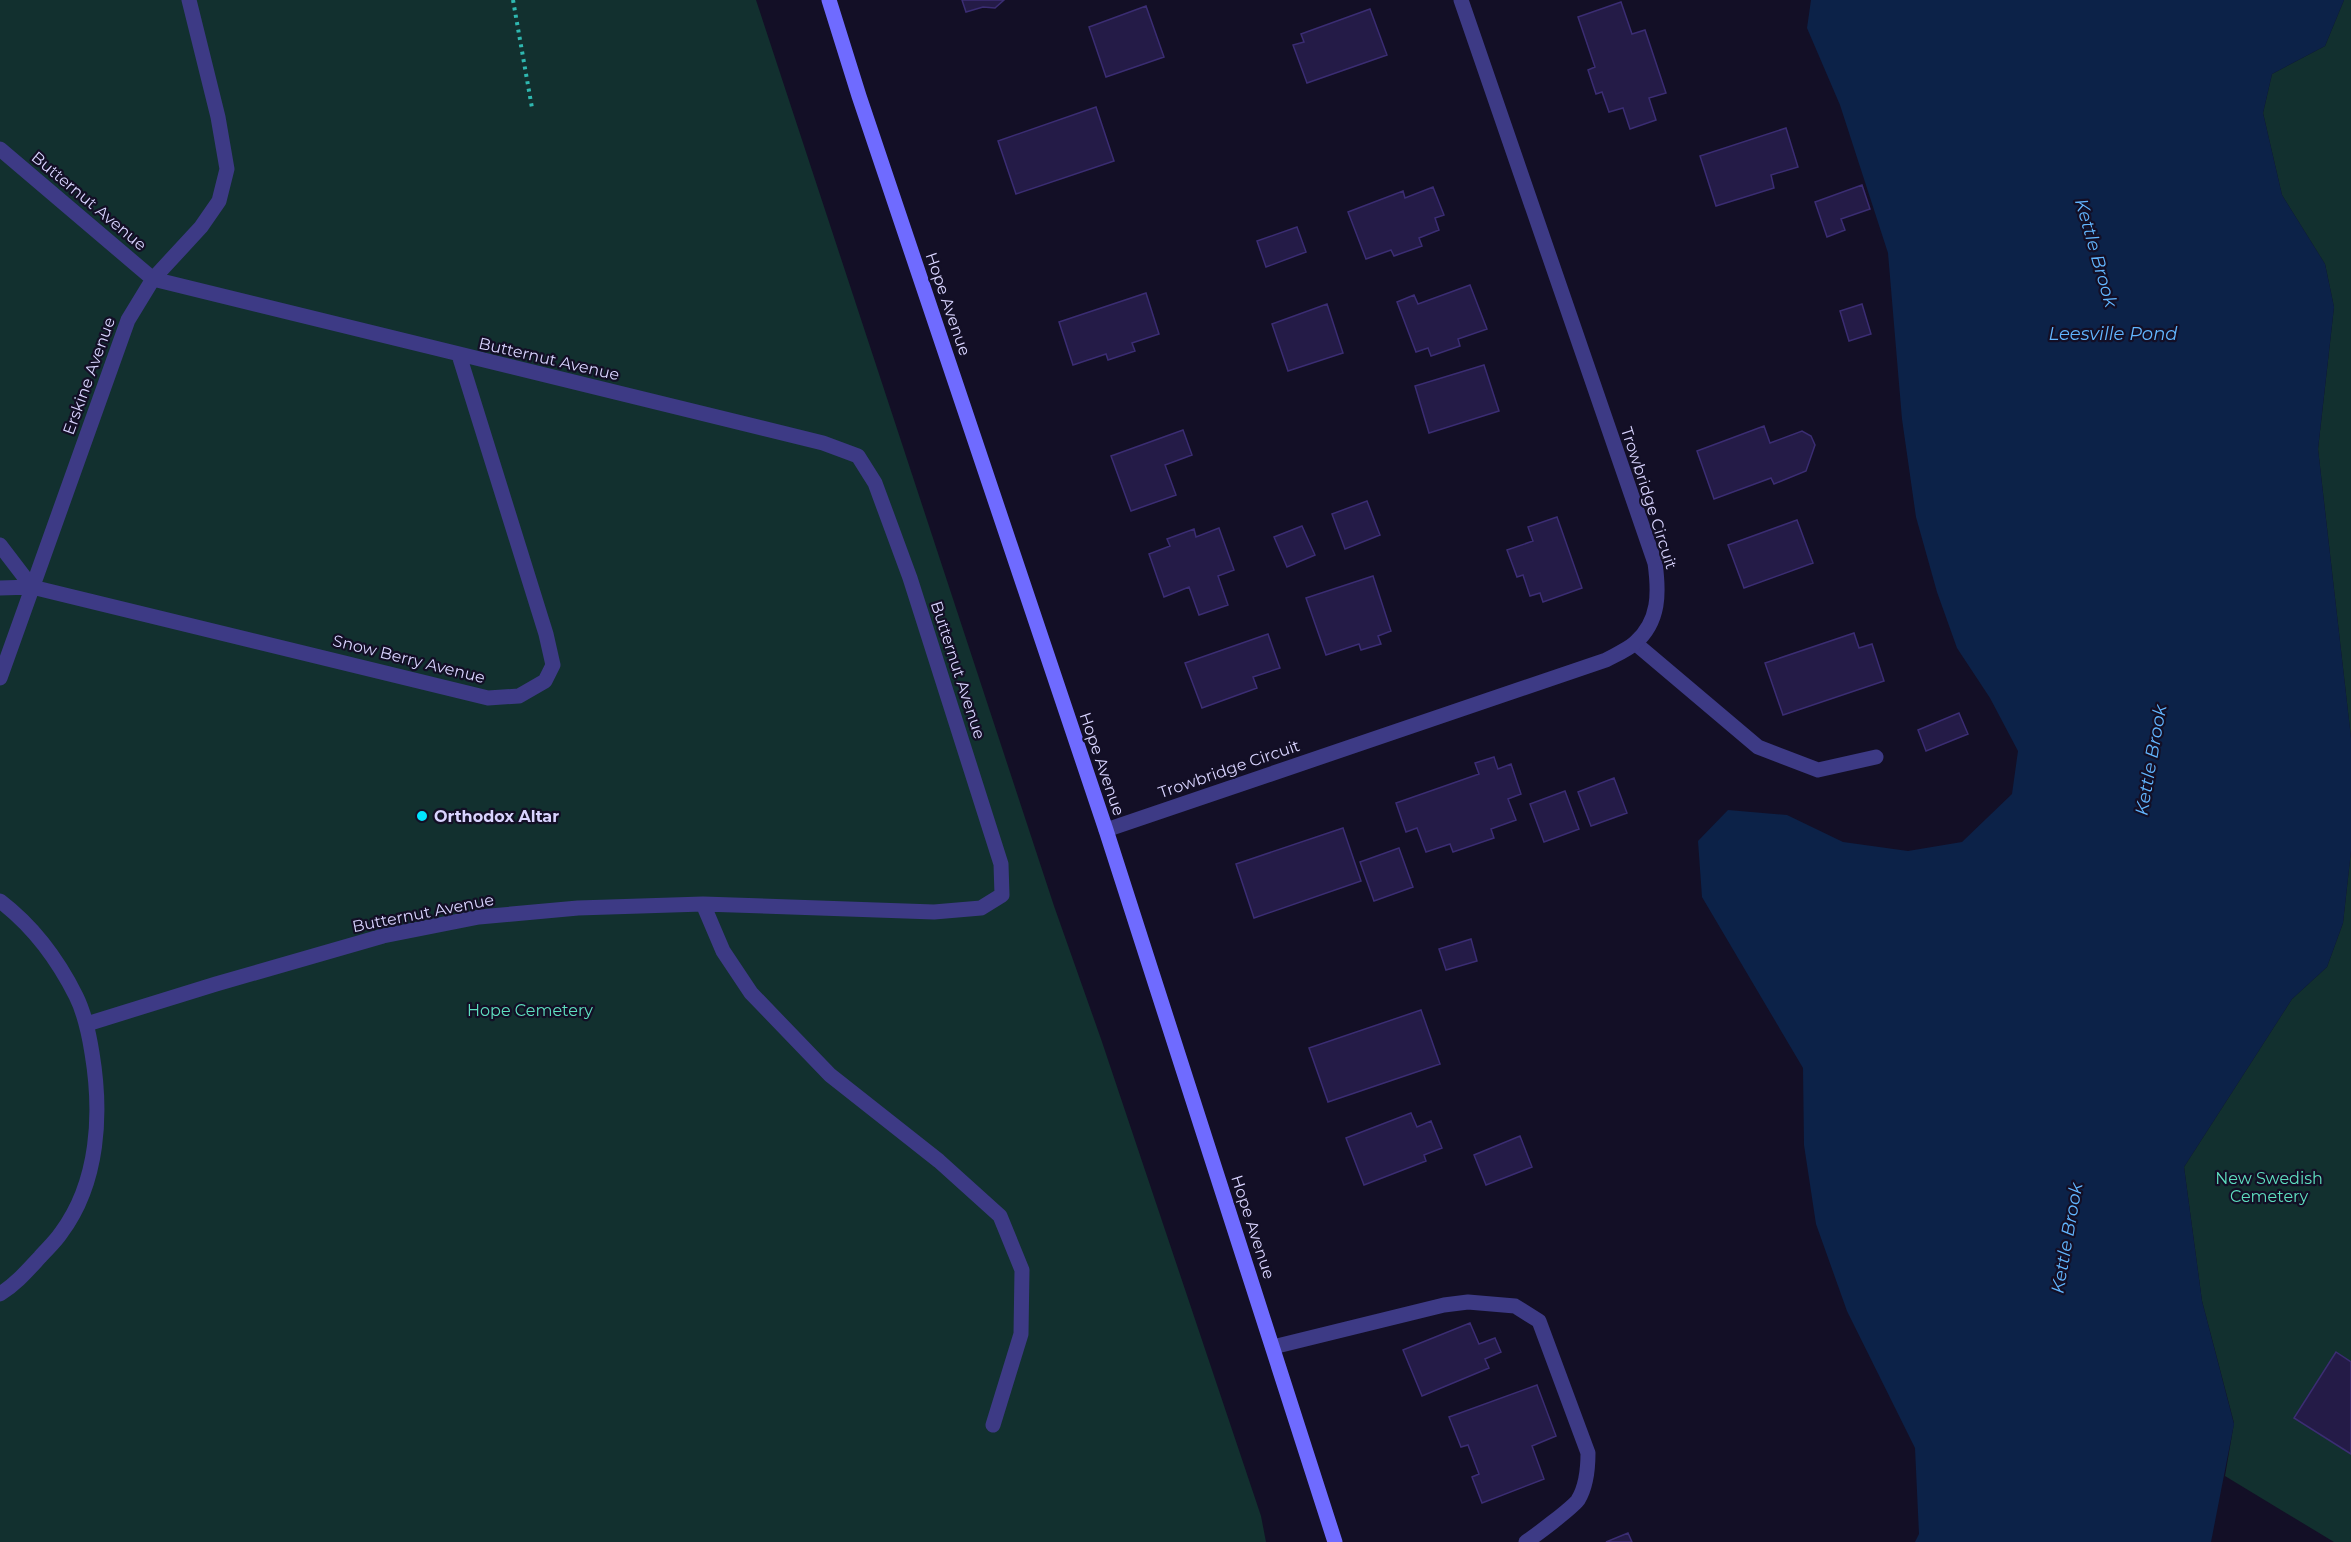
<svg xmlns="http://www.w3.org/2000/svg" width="2351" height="1542" viewBox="0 0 2351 1542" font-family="Montserrat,sans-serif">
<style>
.green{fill:#12302f}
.water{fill:#0c2248}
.building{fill:#241b47;stroke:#3b2d73;stroke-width:1.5}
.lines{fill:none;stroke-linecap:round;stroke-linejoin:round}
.path{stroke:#2fb8b0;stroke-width:4;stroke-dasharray:3 4.5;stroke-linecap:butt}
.service{stroke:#3d3a85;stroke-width:15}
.minor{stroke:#3d3a85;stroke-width:15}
.secondary{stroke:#6f6bff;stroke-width:15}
.poi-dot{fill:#00e5ff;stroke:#130f26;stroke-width:2}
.labels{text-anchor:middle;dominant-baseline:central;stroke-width:4.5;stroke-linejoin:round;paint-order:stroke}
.street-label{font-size:16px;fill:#d9d4ff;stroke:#130f26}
.poi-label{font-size:16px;font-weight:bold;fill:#d9d4ff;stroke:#130f26;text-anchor:start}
.park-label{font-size:16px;fill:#5fe0c0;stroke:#130f26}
.water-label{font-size:18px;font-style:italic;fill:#62b6ff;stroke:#130f26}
</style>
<rect width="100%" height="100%" fill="#130f26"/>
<!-- green -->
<path class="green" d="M 0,0 L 756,0 L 1054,906 L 1101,1039 L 1261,1516 L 1266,1542 L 0,1542 Z
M 2344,0 L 2351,0 L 2351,738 L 2318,449 L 2334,307 L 2325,264 L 2282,195 L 2263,113 L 2272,74 L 2325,46 Z
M 2351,851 L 2351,1542 L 2334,1542 L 2225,1476 L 2234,1423 L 2202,1301 L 2184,1167 L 2292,999 L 2327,967 L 2343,923 Z"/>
<!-- water -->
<path class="water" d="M 1811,0 L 2344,0 L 2325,46 L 2272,74 L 2263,113 L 2282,195 L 2325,264 L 2334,307 L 2318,449 L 2351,738 L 2351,851 L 2343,923 L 2327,967 L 2292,999 L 2184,1167 L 2202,1301 L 2234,1424 L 2211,1542 L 1915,1542 L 1919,1534 L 1915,1448 L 1847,1311 L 1816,1224 L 1804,1145 L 1803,1068 L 1702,897 L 1698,841 L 1728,810 L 1787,815 L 1843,842 L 1908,851 L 1962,842 L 2012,794 L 2018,751 L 1990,698 L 1957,648 L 1937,592 L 1916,517 L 1902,419 L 1888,253 L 1840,105 L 1807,28 Z"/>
<!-- building -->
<path class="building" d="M 962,0 L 1004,0 L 995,8 L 983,7 L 966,12 Z
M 1621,2 L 1632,34 L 1645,30 L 1666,93 L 1649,98 L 1656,120 L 1630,129 L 1623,108 L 1609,112 L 1602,92 L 1596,94 L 1588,70 L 1595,67 L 1578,17 Z
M 1146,6 L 1164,57 L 1106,77 L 1089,27 Z
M 1370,9 L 1387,55 L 1307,83 L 1293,45 L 1304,42 L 1301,34 Z
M 1096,107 L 1114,161 L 1016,194 L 998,141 Z
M 1786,128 L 1798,167 L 1771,175 L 1774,188 L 1716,206 L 1700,156 Z
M 1862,185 L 1870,209 L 1841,219 L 1845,230 L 1827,237 L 1815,202 Z
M 1433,187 L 1444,215 L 1435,218 L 1439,230 L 1419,238 L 1422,246 L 1394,256 L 1391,250 L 1366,259 L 1348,212 L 1403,191 L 1405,198 Z
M 1297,227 L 1306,252 L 1266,267 L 1257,241 Z
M 1470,285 L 1487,329 L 1458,339 L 1460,346 L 1431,356 L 1428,348 L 1416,352 L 1397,302 L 1414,295 L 1418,304 Z
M 1146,293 L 1159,334 L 1132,343 L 1135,351 L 1108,360 L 1106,354 L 1073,365 L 1059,322 Z
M 1327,304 L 1343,353 L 1288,371 L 1272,324 Z
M 1862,304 L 1871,334 L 1849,341 L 1840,311 Z
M 1484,365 L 1499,411 L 1429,433 L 1415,386 Z
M 1764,426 L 1770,443 L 1802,431 L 1811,436 L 1815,445 L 1806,471 L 1774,484 L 1771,478 L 1714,499 L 1697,451 Z
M 1183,430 L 1192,455 L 1165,465 L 1176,495 L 1131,511 L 1111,456 Z
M 1367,501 L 1380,535 L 1345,549 L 1332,514 Z
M 1557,517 L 1582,588 L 1543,602 L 1540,593 L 1530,596 L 1523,575 L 1517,577 L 1507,550 L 1533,541 L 1528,527 Z
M 1797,520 L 1813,563 L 1744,588 L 1728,545 Z
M 1302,526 L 1315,555 L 1287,567 L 1274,537 Z
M 1219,528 L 1234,570 L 1218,576 L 1228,605 L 1199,615 L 1189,587 L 1164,597 L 1149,554 L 1170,546 L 1167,539 L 1194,529 L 1196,537 Z
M 1373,576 L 1391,631 L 1378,636 L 1381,644 L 1361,650 L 1359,644 L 1326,655 L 1306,598 Z
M 1854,633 L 1859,648 L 1872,644 L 1884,681 L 1783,715 L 1765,663 Z
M 1268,634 L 1280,668 L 1253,677 L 1257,688 L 1202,708 L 1185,663 Z
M 1959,713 L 1968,734 L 1926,751 L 1918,730 Z
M 1494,757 L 1498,769 L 1511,764 L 1521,794 L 1508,799 L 1516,820 L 1491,829 L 1494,838 L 1453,852 L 1450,844 L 1426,852 L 1417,828 L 1406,832 L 1396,803 L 1479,774 L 1475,763 Z
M 1614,778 L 1627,813 L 1591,826 L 1578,792 Z
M 1565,791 L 1579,829 L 1544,842 L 1530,804 Z
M 1343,828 L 1361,881 L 1254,918 L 1236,864 Z
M 1399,848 L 1413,887 L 1374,901 L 1360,862 Z
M 1471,939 L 1477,961 L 1446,970 L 1439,949 Z
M 1421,1010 L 1440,1064 L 1328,1102 L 1309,1048 Z
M 1411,1113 L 1417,1127 L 1431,1121 L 1442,1148 L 1424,1155 L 1426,1161 L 1364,1185 L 1346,1138 Z
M 1520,1136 L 1532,1167 L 1486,1185 L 1474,1155 Z
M 1470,1323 L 1479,1344 L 1495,1338 L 1501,1352 L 1485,1359 L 1489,1368 L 1422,1396 L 1403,1350 Z
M 2336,1352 L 2351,1362 L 2351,1454 L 2294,1418 Z
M 1537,1385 L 1556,1436 L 1532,1446 L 1544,1479 L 1482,1503 L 1472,1477 L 1479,1474 L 1468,1445 L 1461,1447 L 1449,1417 Z
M 1628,1533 L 1632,1542 L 1606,1542 Z"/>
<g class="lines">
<!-- path -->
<path class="path" d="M 513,0 L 532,108"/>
<!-- service -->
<path class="service" d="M 0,149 L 153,279 L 823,443 L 858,456 L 875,483 L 910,578 L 1001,864 L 1002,895 L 981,908 L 934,912 L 703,904 L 578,908 L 479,917 L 383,936 L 216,984 L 87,1024
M 0,545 L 32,587
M 0,588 L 32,587 L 488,698 L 519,696 L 545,681 L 553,665 L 546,634 L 459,355
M 1635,643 L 1758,747 L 1818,770 L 1876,757
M 0,678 L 128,320 L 153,279 L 201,227 L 219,201 L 227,169 L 218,117 L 189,0
M 0,901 C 34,927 57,958 76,996 C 85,1014 89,1034 92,1053 C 102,1113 99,1182 61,1233 C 55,1242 47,1249 40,1257 C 27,1271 16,1284 0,1294
M 703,904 L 723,951 L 751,993 L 830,1075 L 939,1161 L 1000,1216 L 1022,1270 L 1021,1334 L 993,1425
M 1273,1347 L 1444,1305 L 1468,1302 L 1515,1306 L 1539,1321 L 1588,1453 C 1588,1467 1586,1487 1578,1500 C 1571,1509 1536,1535 1526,1542"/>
<!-- minor -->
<path class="minor" d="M 1106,830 L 1606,660 C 1615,655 1627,650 1635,643 C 1660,621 1659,592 1655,563 L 1461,0"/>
<!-- secondary -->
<path class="secondary" d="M 829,0 L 859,96 L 1106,830 L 1335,1542"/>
</g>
<!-- markers -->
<circle class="poi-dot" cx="422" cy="816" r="6"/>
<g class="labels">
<!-- street labels -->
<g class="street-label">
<text transform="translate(89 201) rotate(40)">Butternut Avenue</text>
<text transform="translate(948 304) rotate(71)">Hope Avenue</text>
<text transform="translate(549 359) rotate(13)">Butternut Avenue</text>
<text transform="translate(89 376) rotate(-70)">Erskine Avenue</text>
<text transform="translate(1649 498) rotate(72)">Trowbridge Circuit</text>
<text transform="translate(409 659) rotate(14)">Snow Berry Avenue</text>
<text transform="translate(958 670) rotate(72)">Butternut Avenue</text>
<text transform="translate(1102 764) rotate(71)">Hope Avenue</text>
<text transform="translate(1229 769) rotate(-19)">Trowbridge Circuit</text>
<text transform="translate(423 913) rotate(-11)">Butternut Avenue</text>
<text transform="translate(1253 1227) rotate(72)">Hope Avenue</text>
</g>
<!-- poi labels -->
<g class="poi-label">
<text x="434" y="816">Orthodox Altar</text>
</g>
<!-- park labels -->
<g class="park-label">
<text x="530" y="1010">Hope Cemetery</text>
<text x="2269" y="1178">New Swedish<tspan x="2269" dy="18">Cemetery</tspan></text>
</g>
<!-- water labels -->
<g class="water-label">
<text transform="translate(2096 253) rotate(74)">Kettle Brook</text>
<text x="2113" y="334">Leesville Pond</text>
<text transform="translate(2151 760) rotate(-80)">Kettle Brook</text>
<text transform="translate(2067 1238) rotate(-80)">Kettle Brook</text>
</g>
</g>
</svg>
